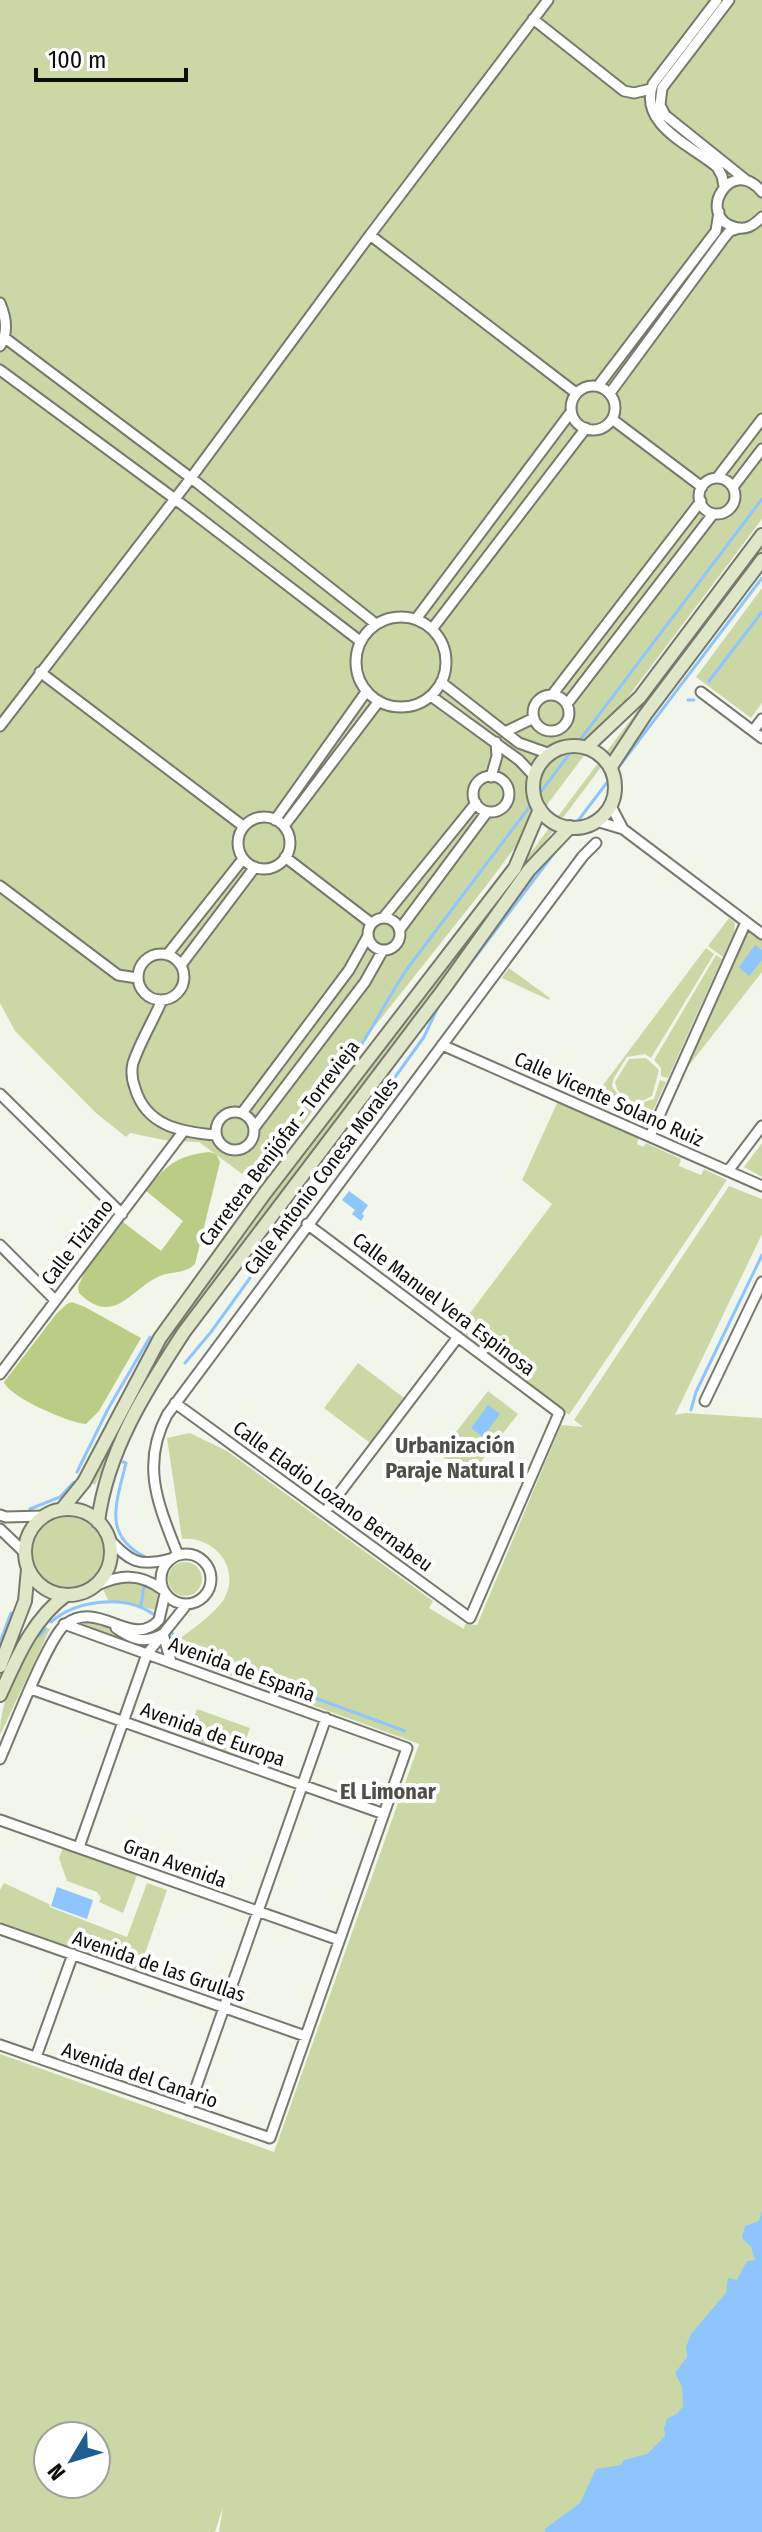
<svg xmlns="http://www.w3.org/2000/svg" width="762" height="2532" viewBox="0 0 762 2532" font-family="'Fira Sans Condensed',sans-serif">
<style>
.green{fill:#cbd8a6;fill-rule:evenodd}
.forest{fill:#bbcd84}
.water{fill:#8dc5fc}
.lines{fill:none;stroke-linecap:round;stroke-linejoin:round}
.stream{stroke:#8dc5fc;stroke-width:3}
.street-casing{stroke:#77796f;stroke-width:13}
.secondary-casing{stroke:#77796f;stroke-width:16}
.street{stroke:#fff;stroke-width:9}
.secondary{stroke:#e0e7c8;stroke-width:12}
.labels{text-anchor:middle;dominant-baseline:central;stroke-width:8;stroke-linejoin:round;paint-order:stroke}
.street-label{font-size:20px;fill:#0e0f0b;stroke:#fff}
.neighbourhood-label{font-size:22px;font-weight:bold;fill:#4e5047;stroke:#fff}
</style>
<rect width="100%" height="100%" fill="#f2f6ea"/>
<!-- green -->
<path class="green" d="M 0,0 L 762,0 L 762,519 L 486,886 L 371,1031 L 279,1157 L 261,1188 L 199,1142 L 169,1141 L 130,1133 L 126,1137 L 96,1113 L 15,1031 L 0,1003 Z
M 762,545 L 762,553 L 187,1318 L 137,1398 L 95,1485 L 90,1482 L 156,1356 L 180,1319 Z
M 762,588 L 762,703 L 751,718 L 696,677 Z
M 729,918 L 735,923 L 734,933 L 723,957 L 708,946 Z
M 751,931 L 762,939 L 762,972 L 687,1068 L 686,1066 L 746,932 Z
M 706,948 L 714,954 L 651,1058 L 645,1054 L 627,1057 L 614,1078 L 612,1086 L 624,1104 L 620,1114 L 591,1101 Z
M 716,955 L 722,959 L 668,1078 L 661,1076 L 661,1068 L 654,1060 Z
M 509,968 L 550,998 L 549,1000 L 502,978 Z
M 646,1058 L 659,1070 L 652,1096 L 640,1102 L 627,1103 L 617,1089 L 615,1082 L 629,1059 Z
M 660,1080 L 666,1082 L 648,1122 L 641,1124 L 624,1116 L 629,1106 L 654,1099 Z
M 558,1101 L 639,1137 L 637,1144 L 643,1147 L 646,1143 L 681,1159 L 679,1166 L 701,1175 L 704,1169 L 727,1180 L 569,1415 L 458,1329 L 552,1204 L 522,1180 Z
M 762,1143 L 762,1177 L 744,1167 Z
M 729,1186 L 762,1199 L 762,1234 L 675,1415 L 686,1413 L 762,1418 L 762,2532 L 219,2532 L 223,2507 L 215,2532 L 0,2532 L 0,2054 L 274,2152 L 419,1744 L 174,1655 C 169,1648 166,1640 169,1632 L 175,1640 L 179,1639 C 193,1629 211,1616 222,1602 C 243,1571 216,1536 182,1539 L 167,1438 L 190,1433 L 227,1451 L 433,1601 L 429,1608 L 464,1629 L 465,1624 L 477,1625 L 561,1425 L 583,1427 L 574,1420 ZM 48,2436 L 96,2436 L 96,2484 L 48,2484 Z
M 358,1363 L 404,1398 L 370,1443 L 324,1408 Z
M 488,1391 L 518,1414 L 469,1477 L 439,1454 Z
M33 1552a35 35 0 1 1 70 0a35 35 0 1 1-70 0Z
M168 1579a17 17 0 1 1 34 0a17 17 0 1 1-34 0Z
M 137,1580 C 154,1588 160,1592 160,1611 L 108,1600 L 103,1589 L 114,1582 Z
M 85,1622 L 100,1624 L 131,1641 L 149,1647 L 147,1649 L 84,1626 Z
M 43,1626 L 50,1629 L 0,1735 C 0,1696 22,1659 43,1626 Z
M 197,1709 L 250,1728 L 240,1756 L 187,1737 Z
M 63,1848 L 137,1875 L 123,1913 L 99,1902 L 101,1898 L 97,1892 L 67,1881 L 59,1858 Z
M 4,1883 L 49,1904 L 50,1907 L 127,1937 L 147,1883 L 167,1890 L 139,1971 L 0,1922 L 0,1890 Z"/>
<!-- forest -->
<path class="forest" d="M 209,1152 L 216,1154 L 220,1162 L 195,1264 C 185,1274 172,1271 160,1276 C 131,1288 114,1328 79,1293 L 78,1287 L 85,1271 L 123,1222 L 161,1251 L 183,1221 L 146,1191 C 166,1165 176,1156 209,1152 Z
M 72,1302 L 85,1307 L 141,1338 L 99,1411 L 86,1424 C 69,1423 9,1397 4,1382 L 57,1313 L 67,1304 Z"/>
<!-- water -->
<path class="water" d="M 755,945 L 762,950 L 762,960 L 749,976 L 739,967 Z
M 349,1191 L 368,1205 L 362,1214 L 364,1216 L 361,1221 L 352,1214 L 355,1210 L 342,1200 Z
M 488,1405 L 500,1414 L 483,1437 L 471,1428 Z
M 57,1887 L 93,1900 L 87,1919 L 51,1906 Z
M 762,2210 L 762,2532 L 545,2532 L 545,2529 L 580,2503 L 596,2469 L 621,2465 L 624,2460 L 647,2454 L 665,2436 L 664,2428 L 667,2419 L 678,2413 L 683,2406 L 682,2387 L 675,2373 L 687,2357 L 686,2347 L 691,2334 L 726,2293 L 728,2278 L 737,2280 L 747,2261 L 755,2260 L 751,2247 L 742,2238 L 745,2226 L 759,2221 Z"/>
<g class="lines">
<!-- stream -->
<path class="stream" d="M 709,681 L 762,612
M 688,700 L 694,700
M 574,826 L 762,578
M 344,1071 C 368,1038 385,1002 407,969 L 762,499
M 185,1363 L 211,1332 L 424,1037 L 439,1005 L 558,848
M 691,1410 L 696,1392 L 762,1255
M 123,1462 L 126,1463 C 116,1504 102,1536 147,1558
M 77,1472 L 108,1409 L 150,1337
M 30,1509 L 60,1497 L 74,1482
M 141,1606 L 144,1586
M 51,1622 C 76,1600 125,1594 153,1614
M 172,1633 L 184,1647 L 195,1654 L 405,1731
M 40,1636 L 45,1629
M 0,1642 L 11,1613"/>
<!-- street casing -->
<g class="street-casing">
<path id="street" d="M 717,0 L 653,84 C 638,125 691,145 717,167 L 722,176 L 724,186
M 729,0 L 662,88 L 660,105 L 665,115 L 746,180
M 533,19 L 624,91 L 634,93 L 651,89
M 762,192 C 732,154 695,215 734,227 C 746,231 754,225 762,217
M 370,235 L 576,393
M 0,303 C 6,317 9,332 0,346
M 5,338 L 191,478 L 376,624
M 0,370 L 175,499 L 360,641
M 598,386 L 716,231 L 719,212
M571 408a22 22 0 1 1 44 0a22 22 0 1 1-44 0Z
M 610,393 L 724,238 L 730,231 L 740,228
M 612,419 L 702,487
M 717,478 L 762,419
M699 496a18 18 0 1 1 36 0a18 18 0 1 1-36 0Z
M 733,487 L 762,449
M356 662a45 45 0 1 1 90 0a45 45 0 1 1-90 0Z
M 416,619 L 571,412
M 432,629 L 586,428
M 40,672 L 243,826
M 441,682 L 519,743 L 550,754
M 701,692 L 762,738
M 552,695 L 701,501
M533 713a18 18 0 1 1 36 0a18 18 0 1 1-36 0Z
M 431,696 L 519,760 L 535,777
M 567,704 L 713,514
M 0,726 L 191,478 L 370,235 L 548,0
M 753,731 L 762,719
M 505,732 L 534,718
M473 794a18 18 0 1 1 36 0a18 18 0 1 1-36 0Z
M 491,777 L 497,756 L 496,742
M 610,804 L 623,829 L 762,934
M238 843a26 26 0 1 1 52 0a26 26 0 1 1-52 0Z
M 275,820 L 366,692
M 596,821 L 623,829
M 284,826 L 379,701
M 285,857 L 371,923
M 0,886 L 118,975 L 137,978
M368 934a16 16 0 1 1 32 0a16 16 0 1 1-32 0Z
M 383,918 L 476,803
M 400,929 L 487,812
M138 977a23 23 0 1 1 46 0a23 23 0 1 1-46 0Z
M 167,955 L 243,859
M 181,965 L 255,867
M 162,1000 C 153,1021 140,1042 133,1063 C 131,1071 132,1080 135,1088 C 146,1126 181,1132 215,1135
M 442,1045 L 762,1186
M 0,1094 L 122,1214
M216 1131a19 19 0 1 1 38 0a19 19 0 1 1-38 0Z
M 242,1113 L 349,970 L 368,936
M 254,1128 L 365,982 L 383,950
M 650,1136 L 746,922
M 728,1171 L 762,1126
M 0,1245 L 55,1300
M 0,1374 L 183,1132
M 705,1401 L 762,1282
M 175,1403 L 470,1618 L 559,1413 L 307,1224
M 325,1512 L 458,1337
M 0,1515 L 6,1517 L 44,1516
M 0,1529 L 24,1552
M 109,1539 C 130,1562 139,1567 170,1559
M161 1579a25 25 0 1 1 50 0a25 25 0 1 1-50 0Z
M 178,1555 C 159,1506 140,1466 167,1415 L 583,856 L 596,843
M 95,1586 C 120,1575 139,1572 163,1590
M 116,1628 C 133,1640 145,1644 163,1634 L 171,1662
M 31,1689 L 384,1814
M 0,1759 C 11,1734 49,1635 66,1624 C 100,1599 132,1650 159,1620 L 165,1594
M 0,1820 L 339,1940
M 79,1847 L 147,1654 L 187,1604
M 0,1929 L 305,2036
M 0,2045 L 270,2138 L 407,1748 L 64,1624
M 36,2057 L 73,1954
M 188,2110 L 326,1718"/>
</g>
<!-- secondary casing -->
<g class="secondary-casing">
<path id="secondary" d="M533 787a41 41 0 1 1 82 0a41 41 0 1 1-82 0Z
M 586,748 L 640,697 L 762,535
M 610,768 L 645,715 L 762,560
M25 1552a43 43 0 1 1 86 0a43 43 0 1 1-86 0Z
M 62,1509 L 84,1482 L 160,1338 L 265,1193 L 515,868 L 540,809
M 98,1522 C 107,1451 146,1390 184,1332 L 443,990 L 529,870 L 570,827
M 0,1666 L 25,1601 L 28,1569
M 0,1695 C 17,1658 32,1620 66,1595"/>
</g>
<!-- street -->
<use href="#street" class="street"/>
<!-- secondary -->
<use href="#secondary" class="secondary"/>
</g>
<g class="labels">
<!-- street labels -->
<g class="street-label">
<text transform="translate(609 1099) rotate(24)">Calle Vicente Solano Ruiz</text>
<text transform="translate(279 1143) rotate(-53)">Carretera Benijófar - Torrevieja</text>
<text transform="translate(321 1176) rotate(-53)">Calle Antonio Conesa Morales</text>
<text transform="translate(77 1242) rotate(-52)">Calle Tiziano</text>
<text transform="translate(444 1304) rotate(37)">Calle Manuel Vera Espinosa</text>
<text transform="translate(333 1496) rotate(36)">Calle Eladio Lozano Bernabeu</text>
<text transform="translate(242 1669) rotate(20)">Avenida de España</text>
<text transform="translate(213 1734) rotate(20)">Avenida de Europa</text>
<text transform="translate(175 1863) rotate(20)">Gran Avenida</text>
<text transform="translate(159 1966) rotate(19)">Avenida de las Grullas</text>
<text transform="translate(140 2075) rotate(19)">Avenida del Canario</text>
</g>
<!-- neighbourhood labels -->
<g class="neighbourhood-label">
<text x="455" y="1445">Urbanización<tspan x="455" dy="25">Paraje Natural I</tspan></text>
<text x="388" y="1791">El Limonar</text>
</g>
</g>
<!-- north arrow -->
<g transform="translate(72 2460) rotate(232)"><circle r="38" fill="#ffffff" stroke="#9f9f9d" stroke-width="2"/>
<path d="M0-6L14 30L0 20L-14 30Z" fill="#1f5d93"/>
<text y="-12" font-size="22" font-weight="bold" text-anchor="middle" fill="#0e0f0b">N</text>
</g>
<!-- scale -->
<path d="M36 68v12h150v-12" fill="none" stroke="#0e0f0b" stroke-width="4"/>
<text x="48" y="68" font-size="24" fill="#0e0f0b" stroke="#ffffff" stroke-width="6" paint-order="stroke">100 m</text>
</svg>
